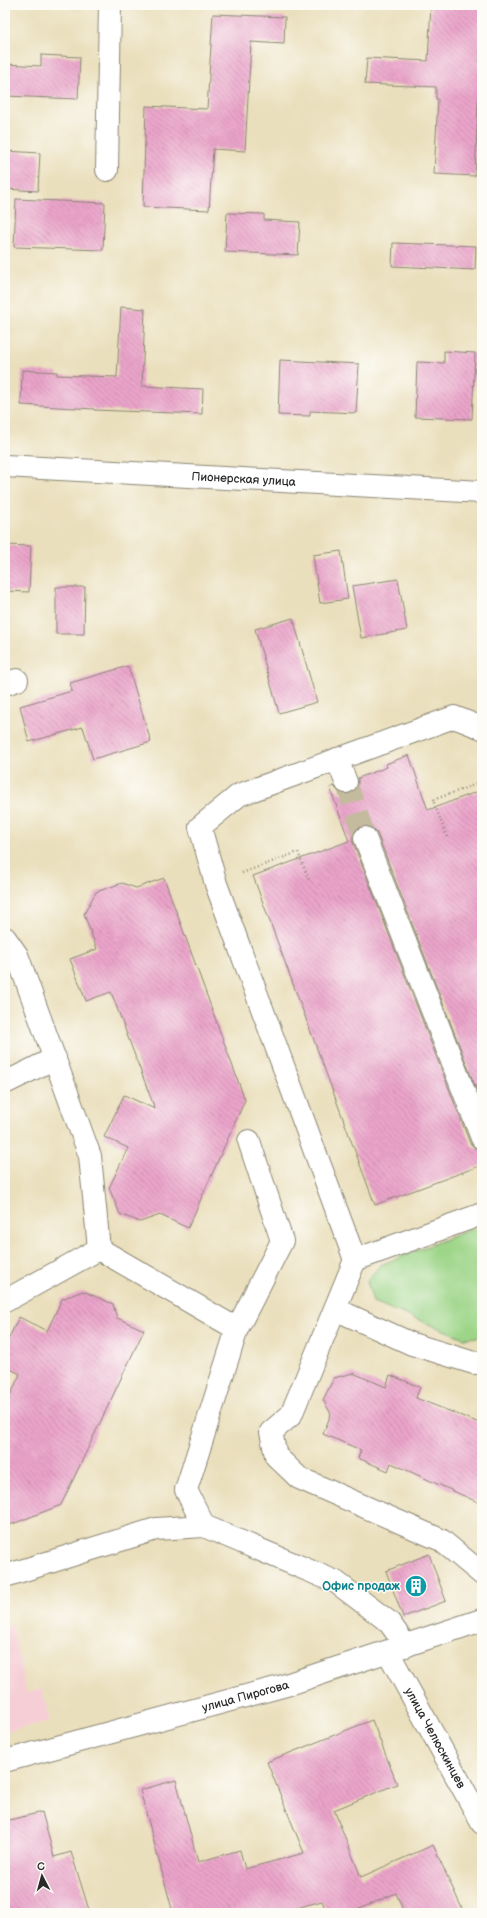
<svg xmlns="http://www.w3.org/2000/svg" width="487" height="1918" viewBox="0 0 487 1918" font-family="'Balsamiq Sans',sans-serif">
<style>
.built{fill:#f6cfd6}
.green{fill:#9dd588;stroke:#64805a}
.building{fill:url(#building-back-hatch)}
.lines{fill:none;stroke-linecap:round;stroke-linejoin:round}
.minor-tunnel{stroke:#c4bb9f;stroke-width:22;stroke-dasharray:22 11;stroke-linecap:butt}
.minor-casing{stroke:#8a8574;stroke-width:24}
.major-casing{stroke:#8a8574;stroke-width:24}
.path{stroke:#8a8574;stroke-width:2.5;stroke-dasharray:1 3;stroke-linecap:butt}
.minor{stroke:#fff;stroke-width:22}
.major{stroke:#fff;stroke-width:22}
.labels{text-anchor:middle;dominant-baseline:central;stroke-width:3;stroke-linejoin:round;paint-order:stroke}
.street-label{font-size:12px;fill:#2b2b2b;stroke:#fdfcf7}
.culture-label{font-size:12px;font-weight:bold;fill:#0d838f;stroke:#fdfcf7;text-anchor:end}
</style>
<defs>
<pattern id="building-back-hatch" width="6" height="6" patternUnits="userSpaceOnUse"><rect width="6" height="6" fill="#eba4ca"/><path d="M-1 5l2 2M0 0l6 6M5-1l2 2" fill="none" stroke="#bf86a4"/></pattern>
</defs>
<rect width="100%" height="100%" fill="#fdfcf7"/>
<filter id="ink" filterUnits="userSpaceOnUse"><feTurbulence type="fractalNoise" baseFrequency=".025" numOctaves="2"/><feDisplacementMap in="SourceGraphic" scale="8" xChannelSelector="R" yChannelSelector="G"/><feConvolveMatrix kernelMatrix="1 2 1 2 8 2 1 2 1" color-interpolation-filters="sRGB"/></filter>
<filter id="wash" filterUnits="userSpaceOnUse"><feTurbulence type="fractalNoise" baseFrequency=".012" numOctaves="4" result="noise"/><feDisplacementMap in="SourceGraphic" scale="16" xChannelSelector="R" yChannelSelector="G"/><feGaussianBlur stdDeviation="0.9" result="paint"/><feColorMatrix in="noise" values="0 0 0 0 0 0 0 0 0 0 0 0 0 0 0 0 0 1.4 0 .05"/><feComposite in="paint" operator="in"/></filter>
<g filter="url(#wash)">
<rect width="100%" height="100%" fill="#eadfbc"/>
<!-- built -->
<path class="built" d="M 12,1624 L 26,1693 L 42,1689 L 50,1721 L 5,1732 L 5,1626 Z"/>
<!-- green -->
<path class="green" d="M 474,1228 L 482,1228 L 482,1337 L 464,1338 L 373,1302 L 367,1281 L 380,1265 Z"/>
<g id="blocks">
<!-- building -->
<path class="building" d="M 431,5 L 482,5 L 475,176 L 434,174 L 438,99 L 436,99 L 436,87 L 365,84 L 367,58 L 428,61 Z
M 213,14 L 285,17 L 284,44 L 251,42 L 245,151 L 213,149 L 209,210 L 143,207 L 146,106 L 207,109 Z
M 41,55 L 80,57 L 78,99 L 5,96 L 5,64 L 41,66 Z
M 5,151 L 40,153 L 38,191 L 5,189 Z
M 16,199 L 105,203 L 103,250 L 14,247 Z
M 227,213 L 264,214 L 264,220 L 300,222 L 298,255 L 225,252 Z
M 393,243 L 476,246 L 475,270 L 392,266 Z
M 121,307 L 145,309 L 142,386 L 203,389 L 202,414 L 94,410 L 94,409 L 21,405 L 22,370 L 57,372 L 57,375 L 117,377 Z
M 444,351 L 475,353 L 472,419 L 415,417 L 417,362 L 444,363 Z
M 280,360 L 359,364 L 356,413 L 310,411 L 310,416 L 278,415 Z
M 5,545 L 31,546 L 29,592 L 5,591 Z
M 341,551 L 348,599 L 320,603 L 313,555 Z
M 398,579 L 407,630 L 361,638 L 352,586 Z
M 56,587 L 85,587 L 84,634 L 56,634 Z
M 293,618 L 317,702 L 279,713 L 255,629 Z
M 128,666 L 151,742 L 93,759 L 83,727 L 29,742 L 20,706 L 72,691 L 70,683 Z
M 409,755 L 428,810 L 482,790 L 482,1104 L 377,833 L 372,828 L 367,826 L 361,826 L 355,831 L 353,836 L 353,842 L 470,1143 L 475,1148 L 482,1150 L 482,1165 L 375,1205 L 253,876 L 349,841 L 330,788 L 334,786 L 338,791 L 344,794 L 351,793 L 356,789 L 358,784 L 358,778 L 387,767 L 386,764 Z
M 164,878 L 245,1100 L 188,1228 L 160,1215 L 140,1222 L 120,1214 L 109,1188 L 128,1148 L 104,1137 L 124,1095 L 155,1109 L 111,992 L 86,1001 L 70,959 L 97,949 L 84,914 L 96,892 L 122,883 L 136,888 Z
M 83,1291 L 113,1304 L 117,1318 L 144,1330 L 61,1505 L 5,1527 L 5,1407 L 20,1374 L 5,1366 L 5,1346 L 19,1317 L 47,1331 L 62,1299 Z
M 353,1373 L 386,1387 L 390,1375 L 420,1387 L 416,1398 L 482,1424 L 482,1504 L 391,1463 L 388,1471 L 358,1458 L 361,1450 L 323,1434 L 331,1414 L 323,1400 L 334,1378 Z
M 429,1554 L 446,1601 L 403,1617 L 386,1571 Z
M 372,1720 L 397,1784 L 334,1810 L 361,1877 L 433,1845 L 464,1913 L 404,1913 L 396,1893 L 350,1913 L 327,1913 L 322,1901 L 278,1913 L 173,1913 L 140,1790 L 176,1780 L 198,1862 L 240,1850 L 245,1869 L 304,1853 L 267,1762 Z
M 42,1812 L 54,1857 L 71,1852 L 90,1913 L 5,1913 L 5,1821 Z"/>
</g>
</g>
<g filter="url(#ink)">
<use href="#blocks" fill-opacity="0" stroke="#8a8574" stroke-width="1"/>
<g class="lines">
<!-- minor-tunnel -->
<path class="minor-tunnel" d="M 346,782 L 365,838"/>
<!-- minor casing -->
<g class="minor-casing">
<g id="minor">
<path d="M 107,170 L 110,5"/>
<path d="M 5,684 L 17,680"/>
<path d="M 337,759 L 346,782"/>
<path d="M 365,838 L 482,1138"/>
<path d="M 5,938 L 17,955 L 90,1156 L 99,1249 L 237,1329"/>
<path d="M 5,1083 L 55,1058"/>
<path d="M 249,1141 L 282,1241 L 237,1329 L 186,1490 L 204,1526 L 336,1582 L 389,1622 L 406,1646"/>
<path d="M 482,1214 L 355,1260 L 291,1415 L 271,1432 L 276,1456 L 299,1478 L 441,1540 L 482,1574"/>
<path d="M 355,1260 L 216,884 L 200,827 L 239,795 L 454,717 L 482,728"/>
<path d="M 5,1301 L 99,1249"/>
<path d="M 335,1309 L 412,1344 L 474,1363 L 482,1362"/>
<path d="M 5,1576 L 156,1529 L 204,1526"/>
<path id="s1" d="M 388,1652 L 482,1823"/>
<path id="s2" d="M 5,1761 L 283,1686 L 482,1620"/>
</g>
</g>
<!-- major casing -->
<g class="major-casing">
<g id="major">
<path id="s3" d="M 5,466 L 482,492"/>
</g>
</g>
<!-- path -->
<path class="path" d="M 479,439 L 482,323
M 447,837 L 433,800 L 482,782
M 242,873 L 298,852 L 309,880"/>
<!-- minor -->
<use href="#minor" class="minor"/>
<!-- major -->
<use href="#major" class="major"/>
</g>
</g>
<!-- icons -->
<defs>
<g id="building-disc" transform="scale(1.15)"><circle r="9.5" fill="#0f9aa8" stroke="#fdfcf7"/><path d="M-4-6H4V6H1V3H-1V6H-4ZM-2.5-4.3h1.7v1.8h-1.7ZM.8-4.3h1.7v1.8H.8ZM-2.5-1h1.7V.8h-1.7ZM.8-1h1.7V.8H.8Z" fill="#fff"/></g>
</defs>
<g fill-rule="evenodd">
<use href="#building-disc" x="416" y="1586"/>
</g>
<g class="labels">
<!-- street labels -->
<g class="street-label">
<text stroke="none"><textPath href="#s3" startOffset="239">Пионерская улица</textPath></text>
<text stroke="none"><textPath href="#s2" startOffset="249">улица Пирогова</textPath></text>
<text stroke="none"><textPath href="#s1" startOffset="98">улица Челюскинцев</textPath></text>
</g>
<!-- culture labels -->
<g class="culture-label">
<text x="400" y="1586">Офис продаж</text>
</g>
</g>
<!-- margin -->
<rect width="487" height="1918" fill="none" stroke="#fdfcf7" stroke-width="20"/>
<!-- north arrow -->
<g transform="translate(42 1876) rotate(354)" stroke="#fdfcf7" stroke-width="3" paint-order="stroke">
<path d="M0-3L7 15L0 10L-7 15Z" fill="#2b2b2b"/>
<text y="-6" font-size="11" font-weight="bold" text-anchor="middle" fill="#2b2b2b">С</text>
</g>
</svg>
